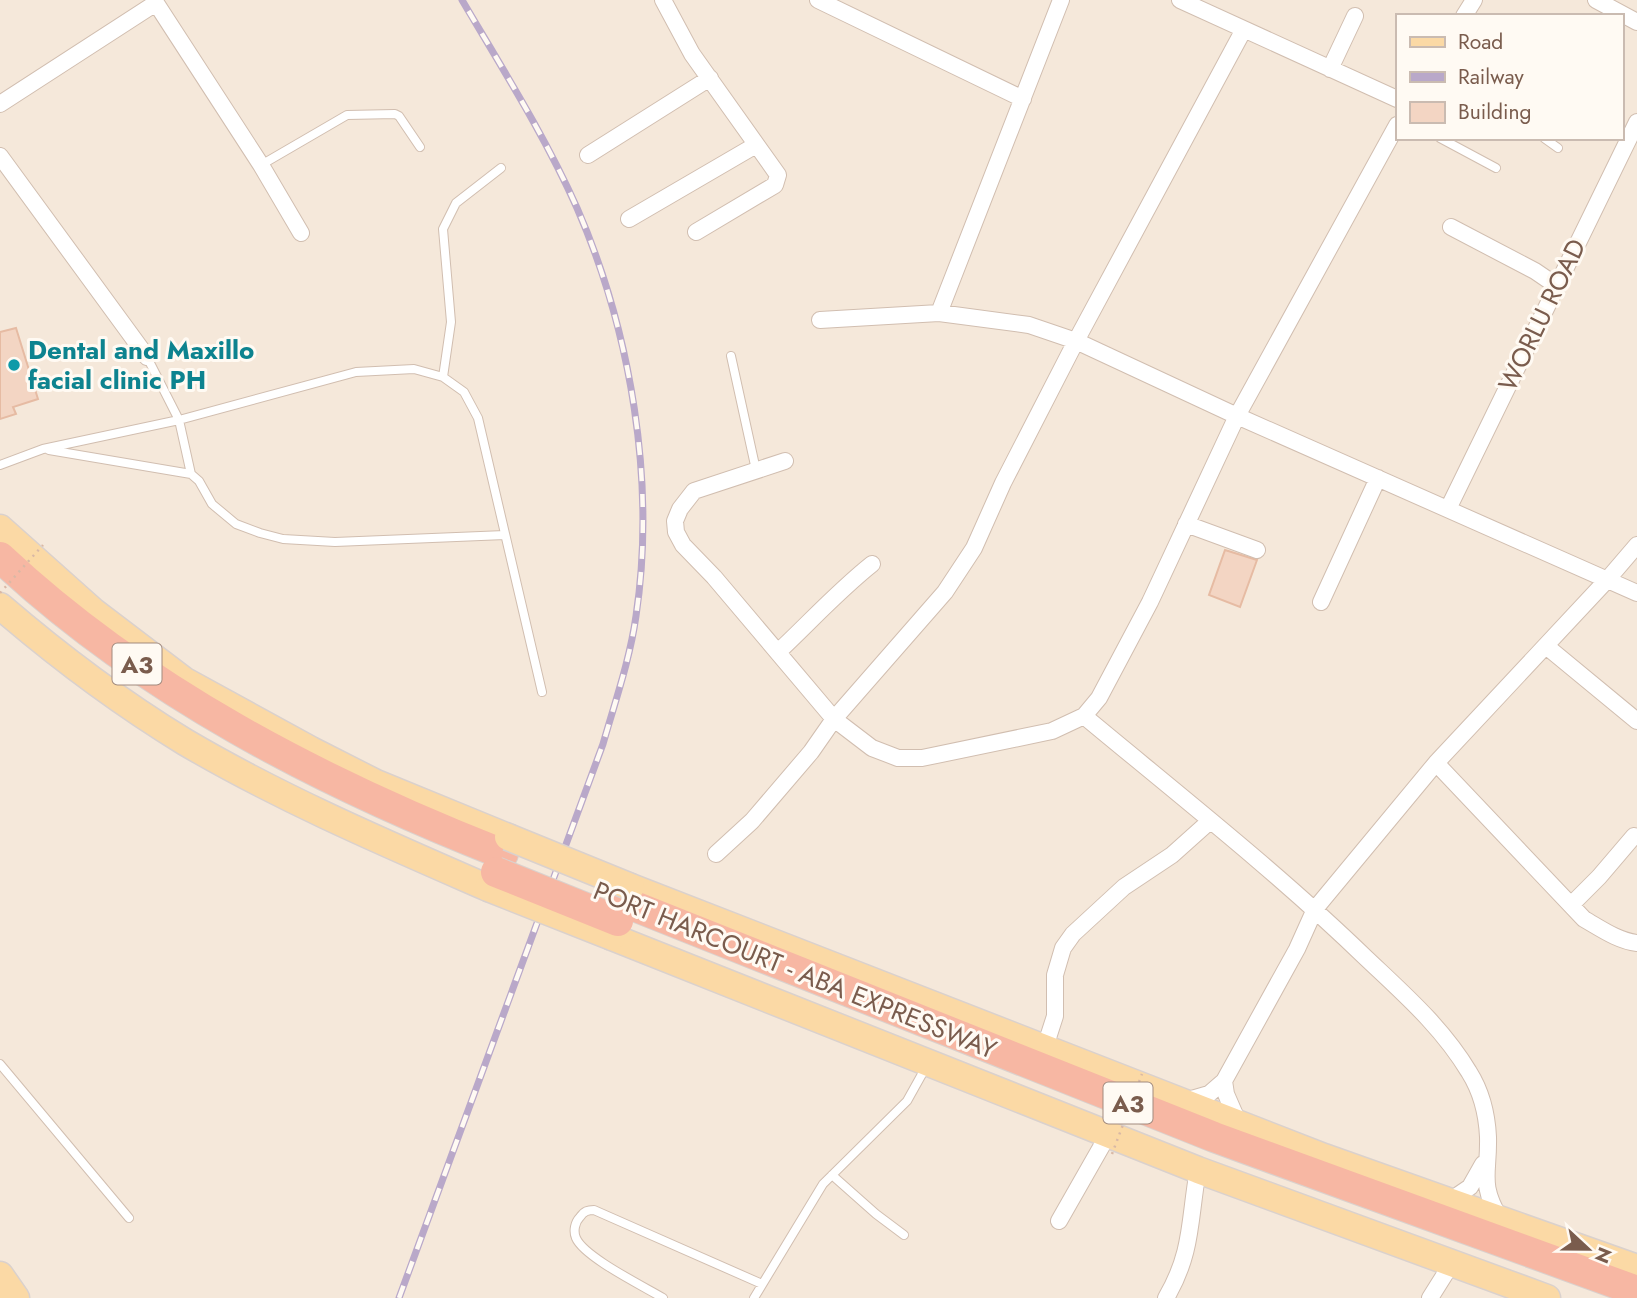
<svg xmlns="http://www.w3.org/2000/svg" width="1637" height="1298" viewBox="0 0 1637 1298" font-family="Jost,sans-serif">
<style>
.residential{fill:#f5e8da;fill-rule:evenodd}
.building{fill:#f3d5c3;stroke:#e6bba3;stroke-width:2}
.lines{fill:none;stroke-linecap:round;stroke-linejoin:round}
.lane-casing{stroke:#d1beb0;stroke-width:10}
.street-casing{stroke:#d1beb0;stroke-width:18}
.primary-casing{stroke:#dad1cd;stroke-width:29}
.highway-casing{stroke:#dad1cd;stroke-width:32}
.lane{stroke:#fff;stroke-width:8}
.street{stroke:#fff;stroke-width:16}
.primary{stroke:#fbd9a5;stroke-width:26}
.highway{stroke:#f7b7a3;stroke-width:30}
.rail-casing{stroke:#b9a8c9;stroke-width:7}
.rail{stroke:#fffaf3;stroke-width:4.5;stroke-dasharray:13;stroke-linecap:butt}
.primary-bridge-casing{stroke:#dad1cd;stroke-width:29;stroke-linecap:butt}
.highway-bridge-casing{stroke:#dad1cd;stroke-width:32;stroke-linecap:butt}
.path-bridge{stroke:#d9b8a5;stroke-width:2.5;stroke-dasharray:2 5;stroke-linecap:butt}
.primary-bridge{stroke:#fbd9a5;stroke-width:26}
.highway-bridge{stroke:#f7b7a3;stroke-width:30}
.culture-dot{fill:#0f9aa8;stroke:#fffaf3;stroke-width:2.5}
.labels{text-anchor:middle;dominant-baseline:central;stroke-width:6;stroke-linejoin:round;paint-order:stroke}
.shield{fill:#fffaf3;stroke:#a28b7f;stroke-width:2}
.shield-label{font-size:24px;font-weight:bold;fill:#7a5c4d}
.street-label{font-size:26px;fill:#7a5c4d;stroke:#fffaf3}
.culture-label{font-size:26px;font-weight:bold;fill:#0d838f;stroke:#fffaf3;text-anchor:start}
</style>
<rect width="100%" height="100%" fill="#fdf6ec"/>
<!-- residential -->
<path class="residential" d="M 0,0 L 1637,0 L 1637,1298 L 0,1298 ZM 1397,16 L 1621,16 L 1621,138 L 1397,138 Z"/>
<!-- building -->
<path class="building" d="M 16,328 L 38,399 L 13,407 L 16,414 L 0,419 L 0,332 Z
M 1225,550 L 1257,560 L 1240,607 L 1209,595 Z"/>
<g class="lines">
<!-- lane casing -->
<g class="lane-casing">
<path id="lane" d="M 1440,138 L 1496,168
M 1544,138 L 1558,148
M 261,165 L 347,115 L 395,114 L 399,116 L 420,147
M 731,356 L 756,470
M 147,357 L 179,420 L 191,474
M 443,377 L 451,322 L 443,229 L 456,203 L 501,168
M 49,450 L 191,474 L 199,481 L 212,504 L 236,524 L 260,533 L 283,539 L 335,542 L 505,535
M 0,465 L 43,449 L 179,420 L 356,372 L 414,369 L 443,377 L 464,392 L 478,418 L 542,692
M 0,1064 L 129,1218
M 832,1175 L 876,1214 L 904,1235
M 663,1298 C 643,1286 584,1257 576,1238 C 573,1231 575,1222 580,1217 C 584,1211 588,1210 594,1210 L 762,1284
M 754,1298 L 823,1184 L 907,1101 L 926,1067"/>
</g>
<!-- street casing -->
<g class="street-casing">
<path id="street" d="M 154,0 L 261,165 L 301,233
M 663,0 L 692,54 L 778,175 L 775,185 L 696,232
M 818,0 L 1023,99
M 1180,0 L 1397,99
M 1596,0 L 1637,22
M 1464,16 L 1474,0
M 1330,69 L 1355,16
M 0,104 L 156,3
M 588,155 L 710,78
M 0,156 L 147,357
M 629,219 L 756,145
M 1451,227 L 1535,271 L 1557,286
M 939,313 L 1061,0
M 820,320 L 939,313 L 1029,325 L 1076,341 L 1237,416 L 1637,593
M 785,461 L 694,491 L 680,509 L 675,521 L 676,532 L 683,545 L 714,577 L 834,719 L 872,748 L 898,758 L 922,758 L 1052,731 L 1084,716 L 1099,698 L 1150,602 L 1237,416 L 1397,125
M 1448,509 L 1637,122
M 1186,524 L 1257,550
M 1321,602 L 1378,478
M 1546,646 L 1637,721
M 778,652 C 809,623 838,591 872,564
M 1084,716 C 1179,795 1277,872 1366,958 C 1404,994 1442,1027 1469,1072 C 1481,1091 1487,1115 1488,1137 C 1489,1175 1479,1182 1500,1219
M 1436,763 L 1584,919 C 1600,928 1618,941 1637,943
M 716,854 L 752,821 L 811,752 L 834,719 L 945,592 L 974,548 L 1003,483 L 1076,341 L 1243,31
M 1571,905 L 1599,877 L 1634,836
M 1045,1047 L 1055,1016 L 1055,975 L 1063,948 L 1073,934 L 1124,887 L 1172,855 L 1210,821
M 1224,1081 L 1226,1094 L 1239,1124
M 1185,1101 L 1209,1094 L 1224,1081 L 1297,949 L 1315,909 L 1436,763 L 1607,580 L 1637,545
M 1448,1202 L 1470,1187 L 1483,1164
M 1059,1221 L 1108,1135
M 1166,1298 C 1193,1252 1189,1220 1198,1170
M 1430,1298 L 1452,1263"/>
</g>
<!-- primary casing -->
<g class="primary-casing">
<path id="primary" d="M 0,528 L 93,611 L 185,681 L 311,750 L 376,783 L 508,837
M 0,606 C 57,655 121,703 185,742 C 282,799 385,843 488,888
M 631,887 L 1324,1157 L 1637,1268
M 612,937 L 1198,1170 L 1547,1298
M 0,1275 L 16,1298"/>
</g>
<!-- highway casing -->
<g class="highway-casing">
<path id="highway" d="M 0,557 C 143,691 322,783 503,854
M 624,902 L 1214,1137 L 1637,1291"/>
</g>
<!-- lane -->
<use href="#lane" class="lane"/>
<!-- street -->
<use href="#street" class="street"/>
<!-- primary -->
<use href="#primary" class="primary"/>
<!-- highway -->
<use href="#highway" class="highway"/>
<!-- rail casing -->
<g class="rail-casing">
<path id="rail" d="M 399,1298 L 603,744 C 615,702 630,659 636,616 C 656,482 631,332 577,208 C 545,136 502,68 462,0"/>
</g>
<!-- rail -->
<use href="#rail" class="rail"/>
<!-- primary-bridge casing -->
<g class="primary-bridge-casing">
<path id="primary-bridge" d="M 508,837 L 631,887
M 488,888 L 612,937"/>
</g>
<!-- highway-bridge casing -->
<g class="highway-bridge-casing">
<path id="highway-bridge" d="M 496,872 L 618,921"/>
</g>
<!-- path-bridge -->
<path class="path-bridge" d="M 0,593 L 43,545
M 1112,1154 L 1142,1074"/>
<!-- primary-bridge -->
<use href="#primary-bridge" class="primary-bridge"/>
<!-- highway-bridge -->
<use href="#highway-bridge" class="highway-bridge"/>
</g>
<!-- markers -->
<circle class="culture-dot" cx="14" cy="365" r="7"/>
<g class="labels">
<!-- shield labels -->
<g class="shield">
<rect x="112.5" y="643.5" width="49" height="41" rx="5"/>
<rect x="1103.5" y="1082.5" width="49" height="41" rx="5"/>
</g>
<g class="shield-label">
<text x="137" y="664">A3</text>
<text x="1128" y="1103">A3</text>
</g>
<!-- street labels -->
<g class="street-label">
<text transform="translate(1542 315) rotate(-64)">WORLU ROAD</text>
<text transform="translate(795 970) rotate(22)">PORT HARCOURT - ABA EXPRESSWAY</text>
</g>
<!-- culture labels -->
<g class="culture-label">
<text x="28" y="350">Dental and Maxillo<tspan x="28" dy="30">facial clinic PH</tspan></text>
</g>
</g>
<!-- legend -->
<rect x="1396" y="14" width="228" height="126" fill="#fffaf3" stroke="#cabbb1" stroke-width="2"/>
<rect x="1410" y="37" width="35" height="10" fill="#fbd9a5" stroke="#cabbb1" stroke-width="2"/>
<text x="1458" y="49" font-size="21" fill="#7a5c4d">Road</text>
<rect x="1410" y="72" width="35" height="10" fill="#b9a8c9" stroke="#cabbb1" stroke-width="2"/>
<text x="1458" y="84" font-size="21" fill="#7a5c4d">Railway</text>
<rect x="1410" y="102" width="35" height="21" fill="#f3d5c3" stroke="#cabbb1" stroke-width="2"/>
<text x="1458" y="119" font-size="21" fill="#7a5c4d">Building</text>
<!-- north arrow -->
<g transform="translate(1588 1249) rotate(112)" stroke="#fffaf3" stroke-width="5" paint-order="stroke">
<path d="M0-5L12 26L0 18L-12 26Z" fill="#7a5c4d"/>
<text y="-10" font-size="19" font-weight="bold" text-anchor="middle" fill="#7a5c4d">N</text>
</g>
</svg>
